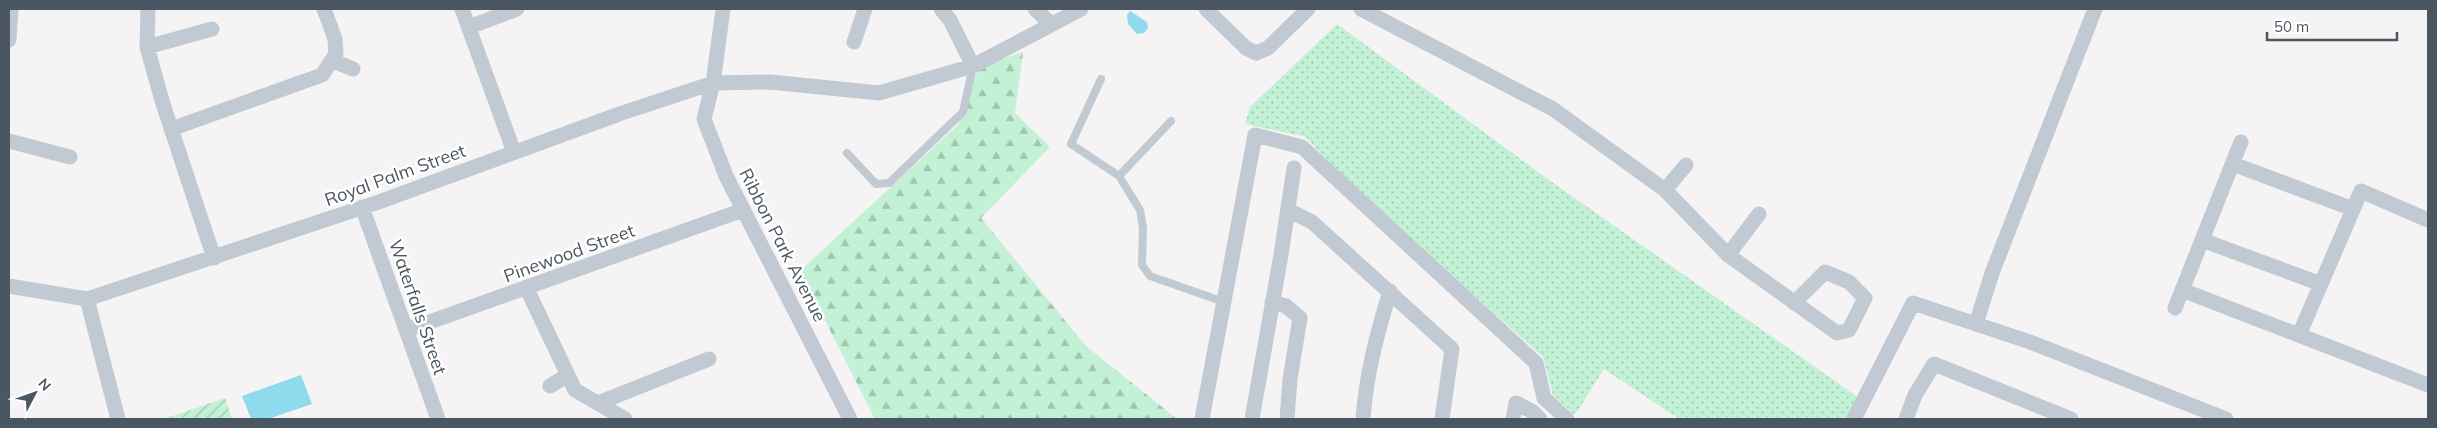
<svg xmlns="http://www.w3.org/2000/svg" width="2437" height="428" viewBox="0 0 2437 428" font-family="Mulish,sans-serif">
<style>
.grass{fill:url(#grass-dots)}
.forest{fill:url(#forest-firs)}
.garden{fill:url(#garden-furrows)}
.water{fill:#90daee}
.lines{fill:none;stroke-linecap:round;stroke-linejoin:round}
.service{stroke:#c1cad2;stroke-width:8}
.minor{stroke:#c1cad2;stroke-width:15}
.labels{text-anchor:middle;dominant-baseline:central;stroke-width:5;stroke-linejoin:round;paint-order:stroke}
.street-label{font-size:18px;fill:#4a5661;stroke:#fff}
</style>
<defs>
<pattern id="grass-dots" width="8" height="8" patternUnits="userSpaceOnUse" patternTransform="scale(1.25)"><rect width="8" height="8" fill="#c3f1d5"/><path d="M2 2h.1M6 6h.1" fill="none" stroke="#a0c6b0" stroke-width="1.8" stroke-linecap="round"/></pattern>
<pattern id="forest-firs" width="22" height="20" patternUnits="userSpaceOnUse" patternTransform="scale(1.25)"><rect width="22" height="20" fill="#c3f1d5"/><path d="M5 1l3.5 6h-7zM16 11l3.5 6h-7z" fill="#a0c6b0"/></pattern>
<pattern id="garden-furrows" width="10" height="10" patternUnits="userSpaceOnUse" patternTransform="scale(1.25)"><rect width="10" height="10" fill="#c3f1d5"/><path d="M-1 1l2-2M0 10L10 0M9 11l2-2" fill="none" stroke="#a0c6b0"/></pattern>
</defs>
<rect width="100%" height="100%" fill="#f5f3f3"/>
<!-- grass -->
<path class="grass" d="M 1337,24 L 1549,180 L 1859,398 L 1848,419 L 1679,419 L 1604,369 L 1575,415 L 1553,395 L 1543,357 L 1342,177 L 1306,137 L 1245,124 L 1250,107 Z"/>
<!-- forest -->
<path class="forest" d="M 1023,52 L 1015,113 L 1050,147 L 981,218 L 1086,346 L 1177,419 L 875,419 L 800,271 L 959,124 L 972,81 L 982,66 Z"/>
<!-- garden -->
<path class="garden" d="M 225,398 L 232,419 L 164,419 Z"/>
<!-- water -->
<path class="water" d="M 1130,11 L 1147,22 L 1148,28 L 1144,33 L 1137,34 L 1128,24 L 1127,15 Z
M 301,375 L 312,404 L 268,419 L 251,419 L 242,396 Z"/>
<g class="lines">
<!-- service -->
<path class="service" d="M 1101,79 L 1071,144 L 1119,176 L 1140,210 L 1143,228 L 1142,265 L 1150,276 L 1224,302
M 847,153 L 876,184 L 889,183 L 963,112 L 973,66
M 1119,176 L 1171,121"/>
<!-- minor -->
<path class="minor" d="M 148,9 L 147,47 L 163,104 L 214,258
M 462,9 L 514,152
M 723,9 L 713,83 L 704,119 L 726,176 L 850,419
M 941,9 L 950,20 L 973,66
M 1035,9 L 1051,24
M 1206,9 L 1246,48 L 1256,53 L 1268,48 L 1308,9
M 1361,9 L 1553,109 L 1665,190 L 1728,255 L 1837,333 L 1849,330 L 1865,298 L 1849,282 L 1825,272 L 1794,303
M 469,27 L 517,9
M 9,40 L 11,9
M 854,42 L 865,9
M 147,47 L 212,29
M 333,61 L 353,69
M 171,129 L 322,75 L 336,54 L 335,39 L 324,9
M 9,141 L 70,157
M 2233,164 L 2353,209
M 1665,190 L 1686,165
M 362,207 L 438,419
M 1288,210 L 1312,222 L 1452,349 L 1442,419
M 2202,240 L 2321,284
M 1728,255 L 1759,214
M 9,286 L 87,299 L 376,203 L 622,113 L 713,83 L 770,82 L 879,93 L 973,66 L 1081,9
M 526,287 L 575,390 L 625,419
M 2182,290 L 2428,385
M 87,299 L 118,419
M 1272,302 L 1286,306 L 1300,318 L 1290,379 L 1287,419
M 2175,308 L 2241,142
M 1976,324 L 1992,273 L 2095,9
M 407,330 L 743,210
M 2299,335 L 2361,191 L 2428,220
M 550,386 L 568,375
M 598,403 L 709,359
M 1202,419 L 1255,135 L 1302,147 L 1536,363 L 1544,398 L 1567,419
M 1252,419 L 1281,255 L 1294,168
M 1363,419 C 1366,375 1377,334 1390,291
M 1513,419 L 1516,403 L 1533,412 L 1540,419
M 1854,419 L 1913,303 L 2030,342 L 2226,419
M 1906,419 L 1915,395 L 1934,364 L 2071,419"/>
</g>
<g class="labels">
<!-- street labels -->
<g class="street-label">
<text transform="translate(395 175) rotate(-20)">Royal Palm Street</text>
<text transform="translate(783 245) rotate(63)">Ribbon Park Avenue</text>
<text transform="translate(569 253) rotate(-20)">Pinewood Street</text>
<text transform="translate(418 307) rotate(71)">Waterfalls Street</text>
</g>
</g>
<!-- border -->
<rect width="2437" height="428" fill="none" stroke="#4a5661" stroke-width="20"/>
<!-- north arrow -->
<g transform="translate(35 393) rotate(49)" stroke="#ffffff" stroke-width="4" paint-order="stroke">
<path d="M0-4L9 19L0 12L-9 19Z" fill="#4a5661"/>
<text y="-8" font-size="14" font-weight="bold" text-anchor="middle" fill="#4a5661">N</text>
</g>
<!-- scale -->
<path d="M2267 32v8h130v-8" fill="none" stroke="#4a5661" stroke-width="2.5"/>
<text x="2274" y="32" font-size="15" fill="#4a5661" stroke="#ffffff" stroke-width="4" paint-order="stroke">50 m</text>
</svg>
